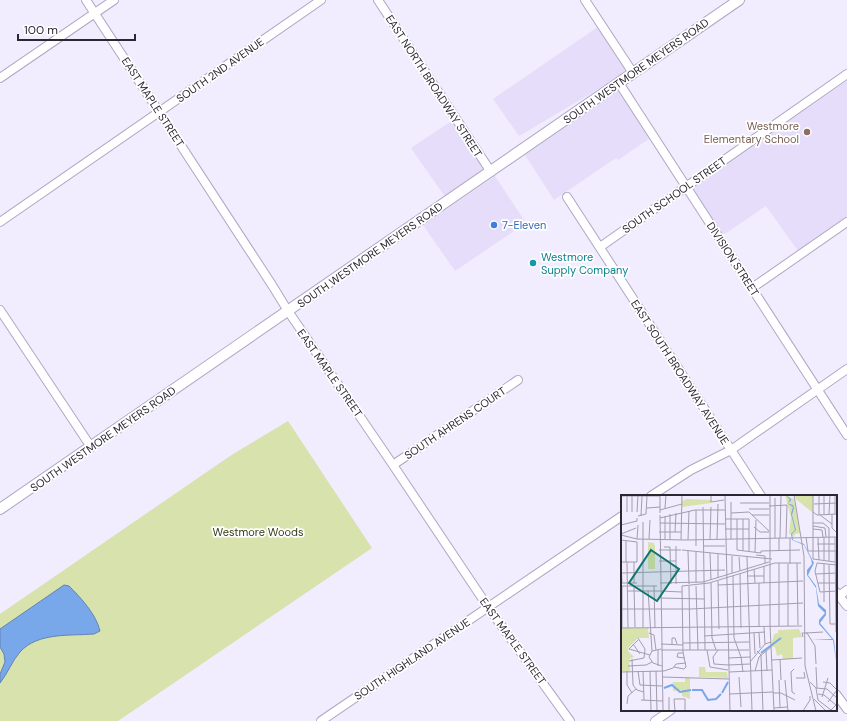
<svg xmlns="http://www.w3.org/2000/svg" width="847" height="721" viewBox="0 0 847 721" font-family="'DM Sans',sans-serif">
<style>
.built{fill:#e5ddfa}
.green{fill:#d8e2ac}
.water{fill:#79a8ea;stroke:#6282b3}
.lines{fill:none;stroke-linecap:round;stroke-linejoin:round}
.minor-casing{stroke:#afa7c3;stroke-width:10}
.tertiary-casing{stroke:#afa7c3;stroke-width:12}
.minor{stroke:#fff;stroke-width:8}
.tertiary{stroke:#fff;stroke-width:10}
.education-dot{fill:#8d6e63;stroke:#fff;stroke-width:1.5}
.shop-dot{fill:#3f7fe0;stroke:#fff;stroke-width:1.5}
.culture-dot{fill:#0f9aa8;stroke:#fff;stroke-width:1.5}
.labels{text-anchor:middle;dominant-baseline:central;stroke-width:3.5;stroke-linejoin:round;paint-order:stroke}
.street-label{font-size:11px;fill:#2b2833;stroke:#fff}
.education-label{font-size:11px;fill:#785e54;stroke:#fff;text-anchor:end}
.shop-label{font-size:11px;fill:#366cbe;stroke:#fff;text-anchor:start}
.culture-label{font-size:11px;fill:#0d838f;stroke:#fff;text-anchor:start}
.park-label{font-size:11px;fill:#353a16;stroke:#fff}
.inset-river{fill:none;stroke:#79a8ea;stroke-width:2}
.inset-road{fill:none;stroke:#a29ead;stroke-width:1}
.view{fill:#0f766e;fill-opacity:0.15;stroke:#0f766e;stroke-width:2}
.inset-edge{fill:none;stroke:#2b2833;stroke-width:2}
</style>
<rect width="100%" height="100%" fill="#f1ecfe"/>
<!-- built -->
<path class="built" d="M 605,22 L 634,68 L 519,136 L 493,99 Z
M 847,77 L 847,218 L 798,251 L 766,206 L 722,236 L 689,186 Z
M 627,85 L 656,134 L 618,160 L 616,158 L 554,200 L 525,155 Z
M 453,120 L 486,170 L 446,198 L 411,148 Z
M 495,176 L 526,223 L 455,271 L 423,225 Z"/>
<!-- green -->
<path class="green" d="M 288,421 L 372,548 L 118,721 L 0,721 L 0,614 L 230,456 Z"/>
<!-- water -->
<path class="water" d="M 64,585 L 69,586 C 81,598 96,614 100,631 L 94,634 C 70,636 38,632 20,652 C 12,661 8,673 0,683 L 0,674 L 5,662 L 4,654 L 0,647 L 0,629 Z"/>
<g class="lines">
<!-- minor casing -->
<g class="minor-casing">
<path id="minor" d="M 86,0 L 272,285 L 288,311 L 393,465 L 488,607 L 570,721
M 378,0 L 491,172
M 585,0 L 633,73
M 0,78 L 114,0
M 619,83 L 847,435
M 567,197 L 761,496
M 0,222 L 321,0
M 600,247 L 847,74
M 752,288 L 847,222
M 0,310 L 91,447
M 393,465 L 518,380
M 651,496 L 691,470 L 731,450 L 847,369
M 836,592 L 847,606
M 839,596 L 847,590
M 836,694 L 847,709
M 321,721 L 622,516
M 655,721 L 671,710"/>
</g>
<!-- tertiary casing -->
<g class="tertiary-casing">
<path id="tertiary" d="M 0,509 L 739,0"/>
</g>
<!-- minor -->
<use href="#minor" class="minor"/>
<!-- tertiary -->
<use href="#tertiary" class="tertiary"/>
</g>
<!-- markers -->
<circle class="education-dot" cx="807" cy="132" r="4"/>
<circle class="shop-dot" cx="494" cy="225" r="4"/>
<circle class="culture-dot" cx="533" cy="263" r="4"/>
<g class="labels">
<!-- street labels -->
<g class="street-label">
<text transform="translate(220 70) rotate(-35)">SOUTH 2ND AVENUE</text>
<text transform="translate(636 71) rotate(-35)">SOUTH WESTMORE MEYERS ROAD</text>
<text transform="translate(434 86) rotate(57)">EAST NORTH BROADWAY STREET</text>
<text transform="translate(153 102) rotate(57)">EAST MAPLE STREET</text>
<text transform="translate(674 195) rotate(-35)">SOUTH SCHOOL STREET</text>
<text transform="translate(370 255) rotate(-35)">SOUTH WESTMORE MEYERS ROAD</text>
<text transform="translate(733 259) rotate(57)">DIVISION STREET</text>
<text transform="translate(680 372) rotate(57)">EAST SOUTH BROADWAY AVENUE</text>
<text transform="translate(330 373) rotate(55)">EAST MAPLE STREET</text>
<text transform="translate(455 423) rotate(-34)">SOUTH AHRENS COURT</text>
<text transform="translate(103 439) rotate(-35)">SOUTH WESTMORE MEYERS ROAD</text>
<text transform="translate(513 641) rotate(54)">EAST MAPLE STREET</text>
<text transform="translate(412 659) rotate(-34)">SOUTH HIGHLAND AVENUE</text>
</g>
<!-- education labels -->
<g class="education-label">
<text x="799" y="126">Westmore<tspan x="799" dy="13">Elementary School</tspan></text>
</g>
<!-- shop labels -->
<g class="shop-label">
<text x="502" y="225">7-Eleven</text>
</g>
<!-- culture labels -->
<g class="culture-label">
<text x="541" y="257">Westmore<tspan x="541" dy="13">Supply Company</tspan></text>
</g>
<!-- park labels -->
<g class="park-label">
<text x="258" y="532">Westmore Woods</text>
</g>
</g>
<!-- overview -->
<g transform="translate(621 495)">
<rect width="216" height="216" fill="#f1ecfe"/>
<path d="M 164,0 L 173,4 L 179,38 L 174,39 L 173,42 L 168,38 L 170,22 ZM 174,0 L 192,0 L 192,18 L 175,4 ZM 66,4 L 90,5 L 90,8 L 61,12 L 61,6 ZM 27,47 L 33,48 L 34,52 L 34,74 L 27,74 ZM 0,133 L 27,133 L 28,143 L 17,143 L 8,152 L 7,156 L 13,162 L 8,164 L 9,176 L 0,176 ZM 178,134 L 181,142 L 172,143 L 172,164 L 162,164 L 161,159 L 156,161 L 154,152 L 150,152 L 153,139 L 157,138 L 157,135 ZM 78,172 L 84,172 L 85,177 L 106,177 L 107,183 L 78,182 ZM 64,183 L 69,183 L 69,204 L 61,201 L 61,195 L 52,196 L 52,187 L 64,187 Z" fill="#d8e2ac"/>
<path d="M 165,0 L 170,4 L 170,6 L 166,8 L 172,10 L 173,13 L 171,20 L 175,35 L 171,39 L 172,45 L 183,49 L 193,68 L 187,80 L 195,91 L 198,109 L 205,115 L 205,120 L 199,128 L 213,145 L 216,172 L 212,145 L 190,145 L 211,144 L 198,129 L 198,125 L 204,118 L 197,111 L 195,93 L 186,80 L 186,75 L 191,69 L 190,64 L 183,50 L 171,45 L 170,39 L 174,35 L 170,19 L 172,12 L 166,8 L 169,5 Z" fill="#79a8ea"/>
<path class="inset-river" d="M 140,158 L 160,143M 43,193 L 51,190 L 59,197 L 70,195M 71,195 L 81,195 L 87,205 L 95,204 L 100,199M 101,198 L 107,187"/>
<path class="inset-road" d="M 90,0 L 90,7 L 103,5M 104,0 L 109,216M 149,0 L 149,130 L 153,216M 173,0 L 183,61 L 184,171 L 195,216M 192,0 L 192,64 L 214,67M 0,1 L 39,1M 119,8 L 148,8M 193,9 L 216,8M 148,11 L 166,10 L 165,43M 82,12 L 84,155M 26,13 L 39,12M 44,13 L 45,0M 128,14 L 148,14M 39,15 L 61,9M 0,17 L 0,0M 6,17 L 6,1M 11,17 L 11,1M 16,17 L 17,0M 192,17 L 196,20 L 216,19M 39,18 L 39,1M 110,18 L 128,17 L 148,36M 203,19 L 203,0M 208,19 L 209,0M 211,19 L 211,33 L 216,38M 214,19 L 214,0M 39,20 L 42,216M 131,20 L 148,20M 198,20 L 198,0M 199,20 L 211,29M 17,21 L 25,19 L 26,1M 20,21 L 21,1M 39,23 L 74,15 L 104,15M 104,24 L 128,24 L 128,57M 116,24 L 116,55 L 140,58 L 140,56 L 179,55M 122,24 L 122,56M 22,27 L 22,132M 39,28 L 104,29M 192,28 L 202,28 L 208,33 L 208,42M 0,30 L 16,26 L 16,23M 192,31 L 204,33 L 205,42M 133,32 L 139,37 L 148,37M 104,34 L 128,34M 192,34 L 201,35 L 202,42M 38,37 L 60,37M 54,37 L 55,18M 0,39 L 15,33M 0,40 L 16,44 L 65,45 L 216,42M 185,42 L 187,56 L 216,56M 203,42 L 203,65M 208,42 L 208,66M 214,42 L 215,137M 154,43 L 154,3M 158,43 L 158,56M 159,43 L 160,0M 169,43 L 169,69M 197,43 L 198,65M 16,44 L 17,30M 28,44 L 29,25M 44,44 L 44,21M 110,44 L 110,7M 0,45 L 16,47 L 16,67 L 0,67M 49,45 L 49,19M 60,45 L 61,0M 67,45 L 68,16M 89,45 L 90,12M 96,45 L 97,9M 5,46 L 5,67M 196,49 L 214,49M 55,51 L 55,89M 75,51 L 75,15M 82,51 L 104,51M 43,52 L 49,52 L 50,89M 38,55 L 60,55M 61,55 L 151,64M 67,56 L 68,89M 75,57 L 75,88M 134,57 L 135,25M 89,58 L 90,85M 97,59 L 97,83M 135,60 L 144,61 L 144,68M 111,61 L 111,78M 118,62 L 119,76M 126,62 L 131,216M 38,66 L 55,66M 0,67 L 1,88M 6,67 L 7,133M 13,67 L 13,88M 158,68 L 158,131M 176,68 L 177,130M 167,69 L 167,131M 203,69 L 203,107M 208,70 L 209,129 L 215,129M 216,70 L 196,68 L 194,76 L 199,97 L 216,96M 143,71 L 143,88M 133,74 L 134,88M 0,78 L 104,75M 119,79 L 120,133M 194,79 L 216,78M 112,81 L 113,143 L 120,162 L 122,177M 126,81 L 143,81M 97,86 L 98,134M 0,88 L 16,88M 39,88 L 82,87 L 148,67M 90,88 L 91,143 L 95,155M 138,88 L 138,132M 197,88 L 214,88M 97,90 L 182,86M 0,91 L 36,91M 1,91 L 1,133M 13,91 L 14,132M 33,91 L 34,133M 68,91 L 69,155M 75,91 L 77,155M 27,95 L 31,156M 6,96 L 39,96M 39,96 L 61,97M 39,103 L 83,104M 0,114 L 70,114 L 182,108M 143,132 L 144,149M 0,133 L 181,131M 28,138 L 33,140 L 35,155M 133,138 L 134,159M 138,138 L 139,153M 185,138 L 202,137M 83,141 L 144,137M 182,142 L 181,138 L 186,138 L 194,151 L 195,169M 17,145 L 8,154 L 29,160M 62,148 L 128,147M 12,149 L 19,159M 40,149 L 62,150M 51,149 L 51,143 L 54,143 L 56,149M 40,154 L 31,156 L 28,162 L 32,168 L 41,171M 37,155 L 37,171M 40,155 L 128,155M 86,155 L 89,172M 136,156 L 140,160 L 142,216M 145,156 L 146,176M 62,158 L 57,158 L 56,162 L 64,163M 107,163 L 129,162M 11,164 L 12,190 L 16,195 L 23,197M 159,164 L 160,185M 151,165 L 181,163M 8,166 L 23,163 L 24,154 L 17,143M 129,167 L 144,149 L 150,147M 93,169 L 92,162 L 97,155M 93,169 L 107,170M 107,170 L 129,169M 7,171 L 25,170 L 31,167M 53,172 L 63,174 L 65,172 L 62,157 L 61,91 L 88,88 L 154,68 L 180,68M 89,172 L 107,175M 195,172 L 196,193M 173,174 L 170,177 L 171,197 L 174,199M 6,176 L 6,190 L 11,198M 17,176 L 19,190 L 41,191M 22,176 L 23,205M 29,176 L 30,216M 35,176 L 36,216M 134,176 L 138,162 L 150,152M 0,177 L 43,176 L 52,173 L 55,169 L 65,168M 108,177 L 151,175M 41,182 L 108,184M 118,182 L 120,212M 175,183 L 184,183 L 183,177M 158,185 L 159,213M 164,185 L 167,216M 189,187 L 195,193 L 197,205 L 210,215 L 216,209M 202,187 L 209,188 L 216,195M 195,193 L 206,194 L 216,203M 152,198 L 160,198 L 174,205M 108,199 L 152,197M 197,199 L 203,200 L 215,210M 48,202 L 48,216M 201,202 L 207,183M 193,204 L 205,216M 20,205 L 42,206M 207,207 L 216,195M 6,209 L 7,201 L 15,194M 153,213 L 166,212M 54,216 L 53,204 L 64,204 L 64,216M 182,216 L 189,205 L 189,201"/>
<path class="view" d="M 30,55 L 58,74 L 36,106 L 8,88 Z"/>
<rect width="216" height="216" class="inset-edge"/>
</g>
<!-- scale -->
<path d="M18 34v6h117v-6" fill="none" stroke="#2b2833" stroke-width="2"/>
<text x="24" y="34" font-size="12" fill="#2b2833" stroke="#ffffff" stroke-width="3" paint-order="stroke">100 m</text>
</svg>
